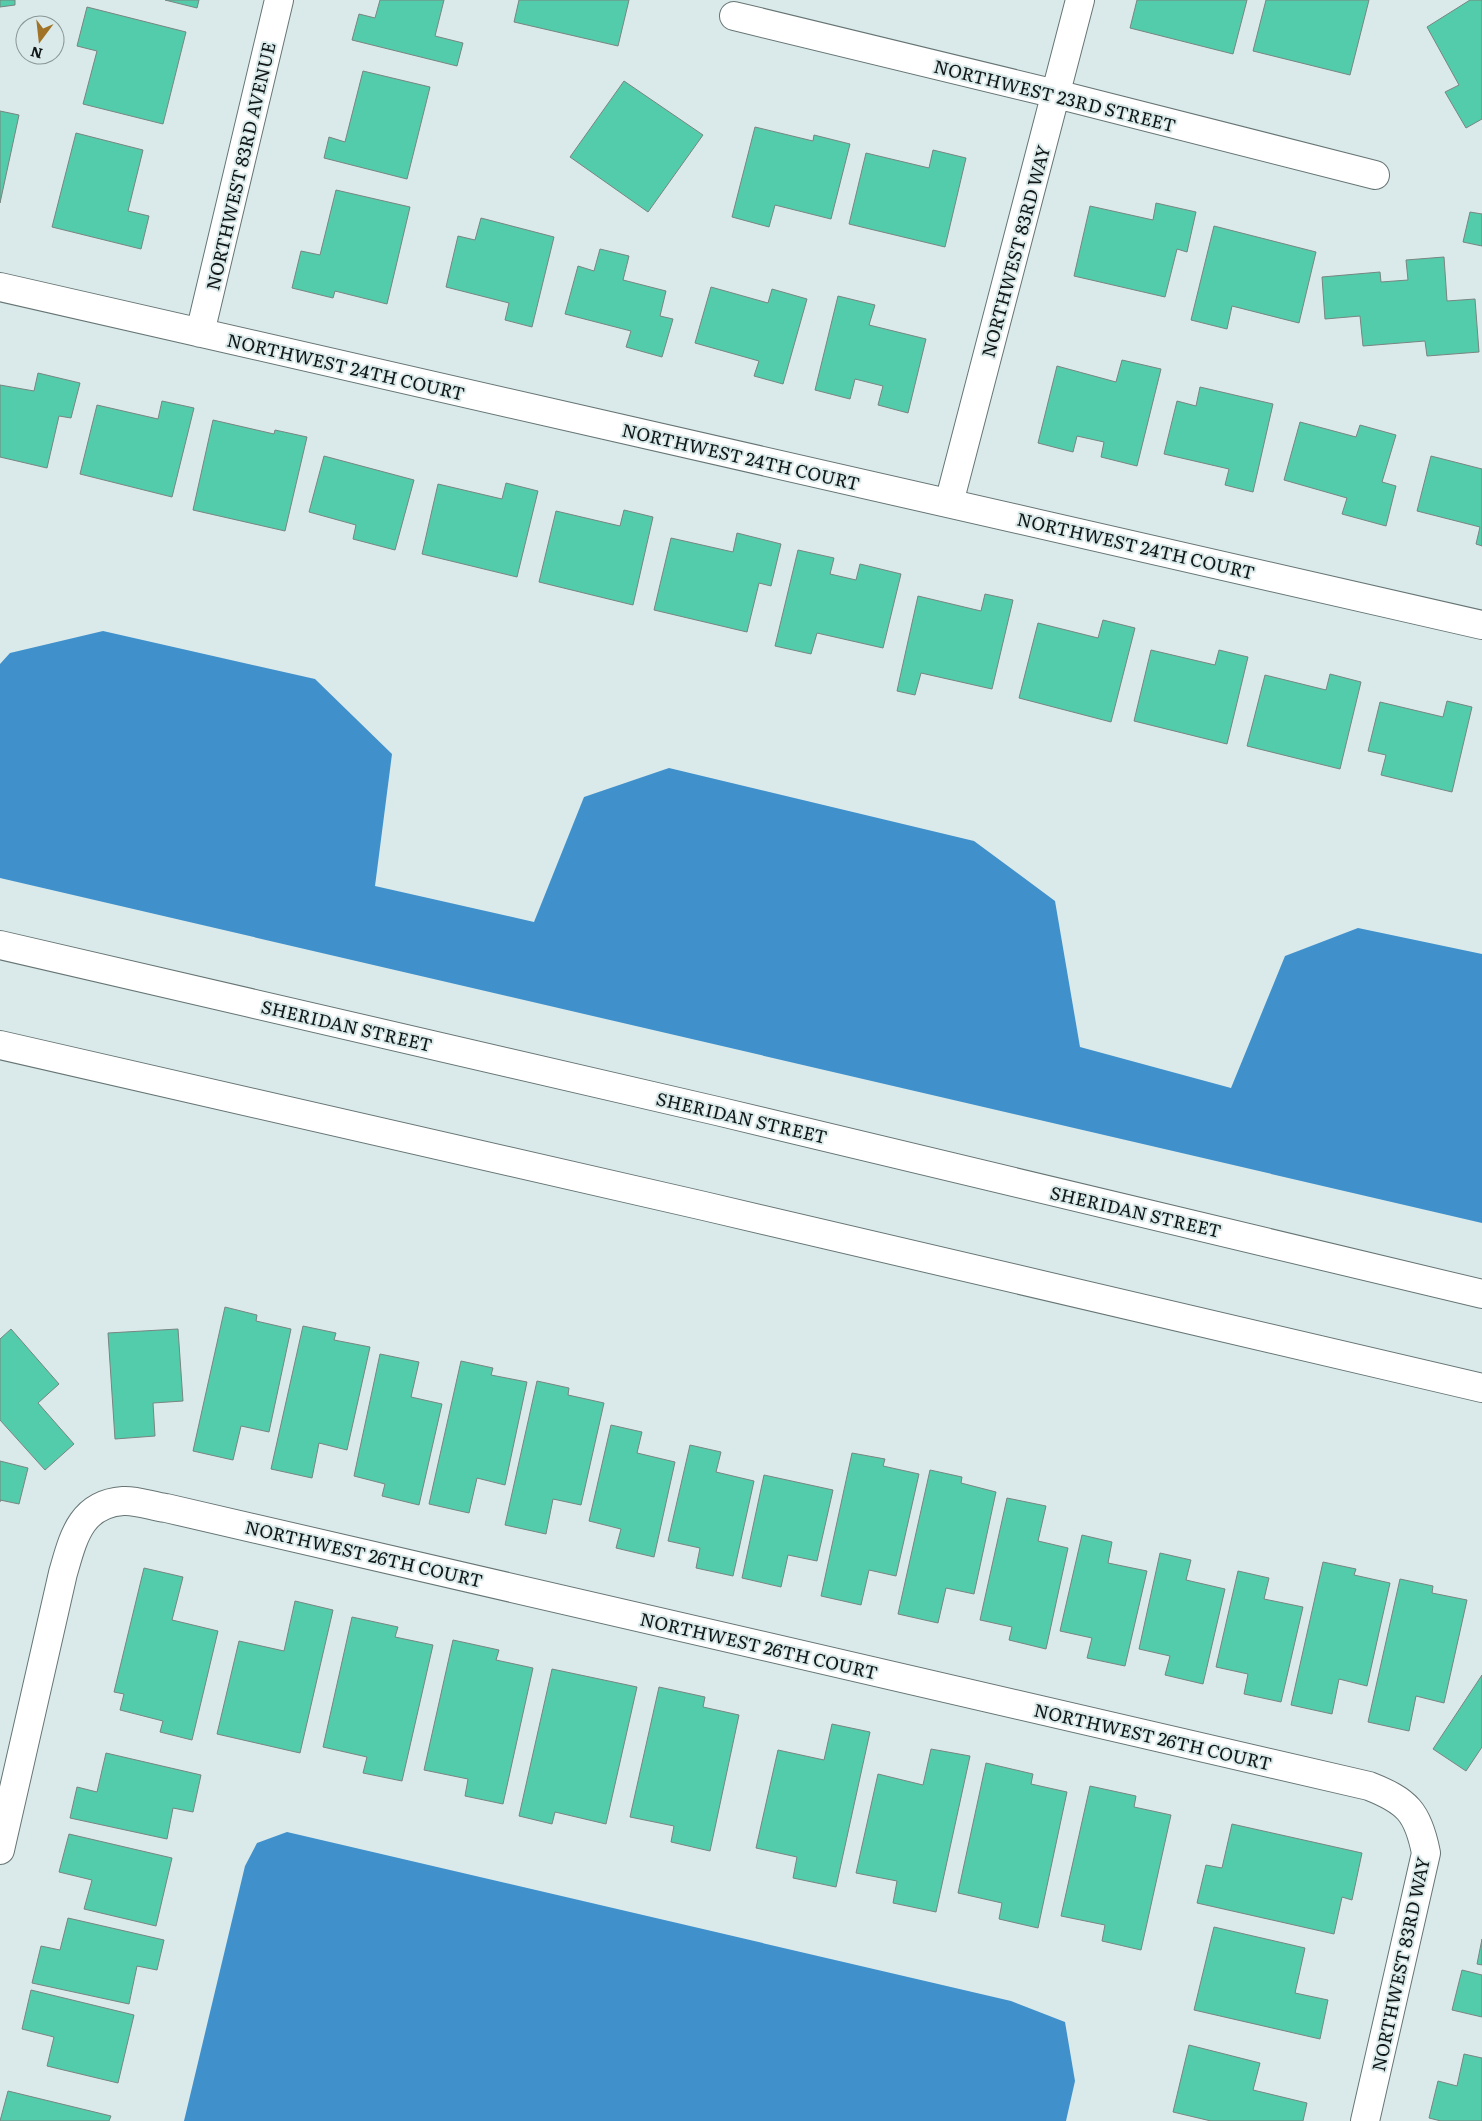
<svg xmlns="http://www.w3.org/2000/svg" width="1482" height="2121" viewBox="0 0 1482 2121" font-family="Literata,serif">
<style>
.water{fill:#4090cc}
.building{fill:#52ccab;stroke:#788580}
.lines{fill:none;stroke-linecap:round;stroke-linejoin:round}
.street-casing{stroke:#667574;stroke-width:30}
.primary-casing{stroke:#667574;stroke-width:30}
.street{stroke:#fff;stroke-width:28}
.primary{stroke:#fff;stroke-width:28}
.labels{text-anchor:middle;dominant-baseline:central;stroke-width:4;stroke-linejoin:round;paint-order:stroke}
.street-label{font-size:18px;fill:#111717;stroke:#daeaea}
</style>
<rect width="100%" height="100%" fill="#daeaea"/>
<!-- water -->
<path class="water" d="M 103,631 L 315,679 L 392,754 L 375,886 L 534,922 L 584,797 L 669,768 L 974,841 L 1055,901 L 1080,1047 L 1231,1088 L 1285,956 L 1358,928 L 1482,954 L 1482,1223 L 0,878 L 0,664 L 10,653 Z
M 287,1832 L 1011,2001 L 1065,2022 L 1075,2081 L 1066,2121 L 184,2121 L 245,1866 L 257,1843 Z"/>
<!-- building -->
<path class="building" d="M 0,0 L 15,0 L 15,5 L 0,7 Z
M 165,0 L 199,0 L 197,8 Z
M 380,0 L 444,0 L 435,36 L 463,43 L 457,66 L 352,40 L 359,14 L 375,18 Z
M 519,0 L 629,0 L 618,46 L 514,22 Z
M 1137,0 L 1247,0 L 1233,54 L 1130,28 Z
M 1266,0 L 1369,0 L 1350,75 L 1253,51 Z
M 1470,0 L 1482,0 L 1482,119 L 1466,128 L 1445,92 L 1459,85 L 1427,27 Z
M 87,7 L 186,32 L 163,124 L 83,104 L 97,51 L 77,46 Z
M 363,71 L 430,87 L 407,179 L 324,158 L 329,137 L 345,142 Z
M 624,81 L 703,135 L 648,212 L 570,157 Z
M 0,111 L 19,115 L 0,203 Z
M 755,127 L 813,141 L 814,135 L 850,144 L 831,219 L 775,205 L 769,227 L 732,217 Z
M 76,133 L 143,150 L 128,211 L 149,216 L 141,249 L 52,227 Z
M 933,150 L 966,158 L 945,247 L 849,224 L 866,153 L 929,168 Z
M 336,190 L 410,207 L 387,304 L 335,291 L 333,298 L 292,288 L 301,251 L 320,255 Z
M 1156,203 L 1196,212 L 1187,252 L 1177,249 L 1165,297 L 1074,276 L 1090,206 L 1153,220 Z
M 1470,212 L 1482,214 L 1482,246 L 1463,242 Z
M 481,218 L 554,237 L 532,327 L 505,320 L 509,303 L 446,287 L 458,236 L 475,240 Z
M 1214,226 L 1316,252 L 1299,323 L 1232,306 L 1227,329 L 1191,320 Z
M 600,249 L 629,256 L 623,280 L 666,291 L 660,316 L 673,319 L 662,357 L 626,347 L 631,331 L 565,314 L 578,266 L 594,271 Z
M 1444,257 L 1447,301 L 1475,299 L 1479,352 L 1427,356 L 1425,341 L 1363,346 L 1360,316 L 1325,319 L 1322,277 L 1380,272 L 1381,282 L 1408,280 L 1406,260 Z
M 711,287 L 768,303 L 772,289 L 807,299 L 783,384 L 754,376 L 759,361 L 695,343 Z
M 838,296 L 875,305 L 869,325 L 926,339 L 908,413 L 878,405 L 883,386 L 855,379 L 850,399 L 815,390 Z
M 1122,360 L 1161,369 L 1137,466 L 1101,457 L 1104,442 L 1077,436 L 1073,452 L 1038,443 L 1057,366 L 1116,382 Z
M 38,373 L 80,383 L 71,418 L 59,416 L 47,468 L 0,457 L 0,385 L 34,391 Z
M 1200,387 L 1273,404 L 1253,492 L 1225,485 L 1229,469 L 1164,454 L 1177,401 L 1196,406 Z
M 162,401 L 194,408 L 172,497 L 80,474 L 97,405 L 158,419 Z
M 213,420 L 274,434 L 275,430 L 307,437 L 285,531 L 193,510 Z
M 1300,422 L 1356,437 L 1360,425 L 1396,435 L 1382,482 L 1396,486 L 1386,526 L 1342,514 L 1347,498 L 1284,480 Z
M 324,456 L 414,480 L 395,550 L 353,539 L 356,525 L 309,512 Z
M 1431,456 L 1482,469 L 1482,546 L 1476,544 L 1480,527 L 1417,511 Z
M 506,483 L 538,491 L 517,577 L 422,554 L 438,484 L 502,499 Z
M 624,510 L 653,517 L 633,605 L 539,582 L 556,511 L 620,526 Z
M 737,533 L 781,544 L 771,586 L 759,583 L 747,632 L 654,610 L 671,538 L 733,552 Z
M 798,550 L 834,558 L 830,574 L 856,580 L 860,564 L 901,574 L 883,648 L 817,633 L 811,654 L 775,646 Z
M 985,594 L 1013,600 L 992,689 L 921,673 L 915,695 L 897,691 L 918,596 L 981,611 Z
M 1103,620 L 1135,628 L 1111,722 L 1019,698 L 1038,623 L 1098,638 Z
M 1151,650 L 1215,665 L 1219,650 L 1248,657 L 1227,744 L 1134,721 Z
M 1330,674 L 1361,682 L 1340,769 L 1247,746 L 1265,675 L 1326,690 Z
M 1447,701 L 1472,707 L 1452,792 L 1381,775 L 1386,755 L 1368,751 L 1380,702 L 1443,717 Z
M 225,1307 L 257,1315 L 256,1321 L 291,1329 L 269,1432 L 241,1426 L 233,1460 L 193,1451 Z
M 303,1326 L 336,1333 L 334,1340 L 370,1347 L 347,1450 L 319,1443 L 312,1478 L 271,1469 Z
M 11,1329 L 59,1384 L 38,1403 L 74,1444 L 45,1470 L 0,1420 L 0,1339 Z
M 178,1329 L 183,1401 L 153,1403 L 155,1436 L 115,1439 L 108,1333 Z
M 380,1354 L 419,1362 L 411,1397 L 442,1404 L 419,1505 L 382,1496 L 385,1484 L 354,1476 Z
M 461,1361 L 493,1368 L 491,1375 L 527,1382 L 505,1485 L 477,1478 L 469,1513 L 429,1504 Z
M 537,1381 L 569,1388 L 568,1395 L 604,1403 L 581,1505 L 553,1499 L 546,1534 L 505,1525 Z
M 611,1425 L 642,1432 L 637,1453 L 675,1462 L 654,1557 L 616,1548 L 621,1529 L 589,1521 Z
M 690,1445 L 721,1452 L 716,1472 L 754,1481 L 733,1576 L 696,1568 L 700,1548 L 668,1541 Z
M 852,1453 L 885,1459 L 883,1466 L 919,1474 L 896,1576 L 869,1570 L 861,1605 L 821,1596 Z
M 0,1461 L 28,1468 L 19,1504 L 0,1500 L 0,1502 Z
M 930,1470 L 962,1477 L 961,1483 L 996,1492 L 974,1594 L 946,1588 L 938,1623 L 898,1614 Z
M 764,1475 L 833,1490 L 817,1561 L 788,1555 L 781,1587 L 742,1578 Z
M 1007,1498 L 1046,1506 L 1038,1541 L 1068,1548 L 1046,1649 L 1009,1640 L 1012,1627 L 980,1620 Z
M 1082,1535 L 1112,1542 L 1108,1563 L 1147,1571 L 1125,1666 L 1087,1658 L 1092,1638 L 1060,1631 Z
M 1160,1553 L 1191,1560 L 1186,1580 L 1225,1589 L 1203,1684 L 1165,1675 L 1170,1656 L 1139,1649 Z
M 1323,1562 L 1356,1569 L 1354,1575 L 1390,1583 L 1367,1686 L 1339,1679 L 1332,1714 L 1291,1705 Z
M 144,1568 L 183,1577 L 172,1620 L 218,1631 L 192,1740 L 160,1732 L 163,1721 L 120,1710 L 124,1694 L 114,1692 Z
M 1238,1571 L 1269,1578 L 1264,1599 L 1303,1607 L 1281,1702 L 1244,1694 L 1248,1674 L 1216,1667 Z
M 1400,1579 L 1433,1586 L 1432,1593 L 1467,1600 L 1444,1703 L 1416,1696 L 1409,1731 L 1368,1722 Z
M 295,1601 L 333,1610 L 300,1753 L 217,1734 L 239,1641 L 284,1651 Z
M 352,1617 L 398,1627 L 395,1637 L 433,1645 L 402,1781 L 363,1773 L 367,1757 L 323,1747 Z
M 453,1640 L 499,1650 L 496,1660 L 533,1668 L 503,1804 L 465,1796 L 468,1779 L 424,1770 Z
M 552,1669 L 637,1687 L 606,1824 L 555,1812 L 552,1824 L 519,1816 Z
M 1482,1675 L 1482,1747 L 1466,1771 L 1433,1749 Z
M 659,1687 L 705,1697 L 703,1707 L 739,1715 L 710,1851 L 671,1842 L 674,1826 L 630,1817 Z
M 832,1724 L 870,1732 L 836,1887 L 793,1878 L 797,1857 L 756,1848 L 778,1750 L 824,1760 Z
M 931,1749 L 970,1756 L 936,1912 L 893,1903 L 897,1881 L 856,1873 L 878,1774 L 923,1785 Z
M 106,1753 L 201,1775 L 193,1812 L 173,1808 L 167,1839 L 70,1818 L 77,1787 L 97,1792 Z
M 986,1763 L 1033,1774 L 1031,1784 L 1067,1792 L 1038,1928 L 999,1919 L 1002,1903 L 958,1893 Z
M 1090,1786 L 1136,1796 L 1134,1807 L 1171,1815 L 1141,1950 L 1102,1941 L 1105,1925 L 1061,1916 Z
M 1232,1824 L 1362,1853 L 1352,1900 L 1342,1897 L 1334,1934 L 1197,1903 L 1206,1865 L 1222,1868 Z
M 69,1834 L 172,1858 L 156,1926 L 84,1909 L 92,1880 L 59,1872 Z
M 68,1918 L 164,1940 L 157,1970 L 137,1966 L 129,2004 L 32,1983 L 41,1946 L 60,1950 Z
M 1214,1927 L 1305,1948 L 1295,1993 L 1328,2000 L 1320,2039 L 1194,2010 Z
M 1482,1939 L 1482,1965 L 1477,1964 Z
M 1462,1970 L 1482,1975 L 1482,2017 L 1452,2010 Z
M 31,1990 L 134,2015 L 118,2083 L 47,2066 L 54,2037 L 22,2029 Z
M 1189,2045 L 1260,2063 L 1253,2090 L 1307,2103 L 1303,2121 L 1211,2121 L 1173,2112 Z
M 1464,2054 L 1482,2058 L 1482,2121 L 1441,2121 L 1429,2118 L 1438,2081 L 1457,2086 Z
M 8,2091 L 111,2116 L 109,2121 L 0,2121 Z"/>
<g class="lines">
<!-- street casing -->
<g class="street-casing">
<path id="street" d="M 734,16 L 1056,94 L 1375,175
M 0,287 L 1482,625
M 200,333 L 279,0
M 949,503 L 1080,0
M 0,1850 L 63,1573 C 73,1539 80,1504 123,1501 C 136,1500 152,1506 166,1508 L 1369,1786 C 1407,1801 1418,1812 1426,1853 L 1365,2121"/>
</g>
<!-- primary casing -->
<g class="primary-casing">
<path id="primary" d="M 0,945 L 717,1111 L 1482,1294
M 0,1045 L 704,1206 L 1482,1388"/>
</g>
<!-- street -->
<use href="#street" class="street"/>
<!-- primary -->
<use href="#primary" class="primary"/>
</g>
<g class="labels">
<!-- street labels -->
<g class="street-label">
<text transform="translate(1055 95) rotate(14)">NORTHWEST 23RD STREET</text>
<text transform="translate(240 166) rotate(-77)">NORTHWEST 83RD AVENUE</text>
<text transform="translate(1015 251) rotate(-75)">NORTHWEST 83RD WAY</text>
<text transform="translate(346 366) rotate(13)">NORTHWEST 24TH COURT</text>
<text transform="translate(741 456) rotate(13)">NORTHWEST 24TH COURT</text>
<text transform="translate(1136 545) rotate(13)">NORTHWEST 24TH COURT</text>
<text transform="translate(347 1025) rotate(13)">SHERIDAN STREET</text>
<text transform="translate(742 1117) rotate(13)">SHERIDAN STREET</text>
<text transform="translate(1136 1211) rotate(13)">SHERIDAN STREET</text>
<text transform="translate(364 1553) rotate(13)">NORTHWEST 26TH COURT</text>
<text transform="translate(759 1645) rotate(13)">NORTHWEST 26TH COURT</text>
<text transform="translate(1153 1736) rotate(13)">NORTHWEST 26TH COURT</text>
<text transform="translate(1400 1964) rotate(-78)">NORTHWEST 83RD WAY</text>
</g>
</g>
<!-- north arrow -->
<g transform="translate(40 40) rotate(195)"><circle r="24" fill="#daeaea" stroke="#8a9696"/>
<path d="M0-4L9 19L0 12L-9 19Z" fill="#a17326"/>
<text y="-8" font-size="14" font-weight="bold" text-anchor="middle" fill="#111717">N</text>
</g>
</svg>
